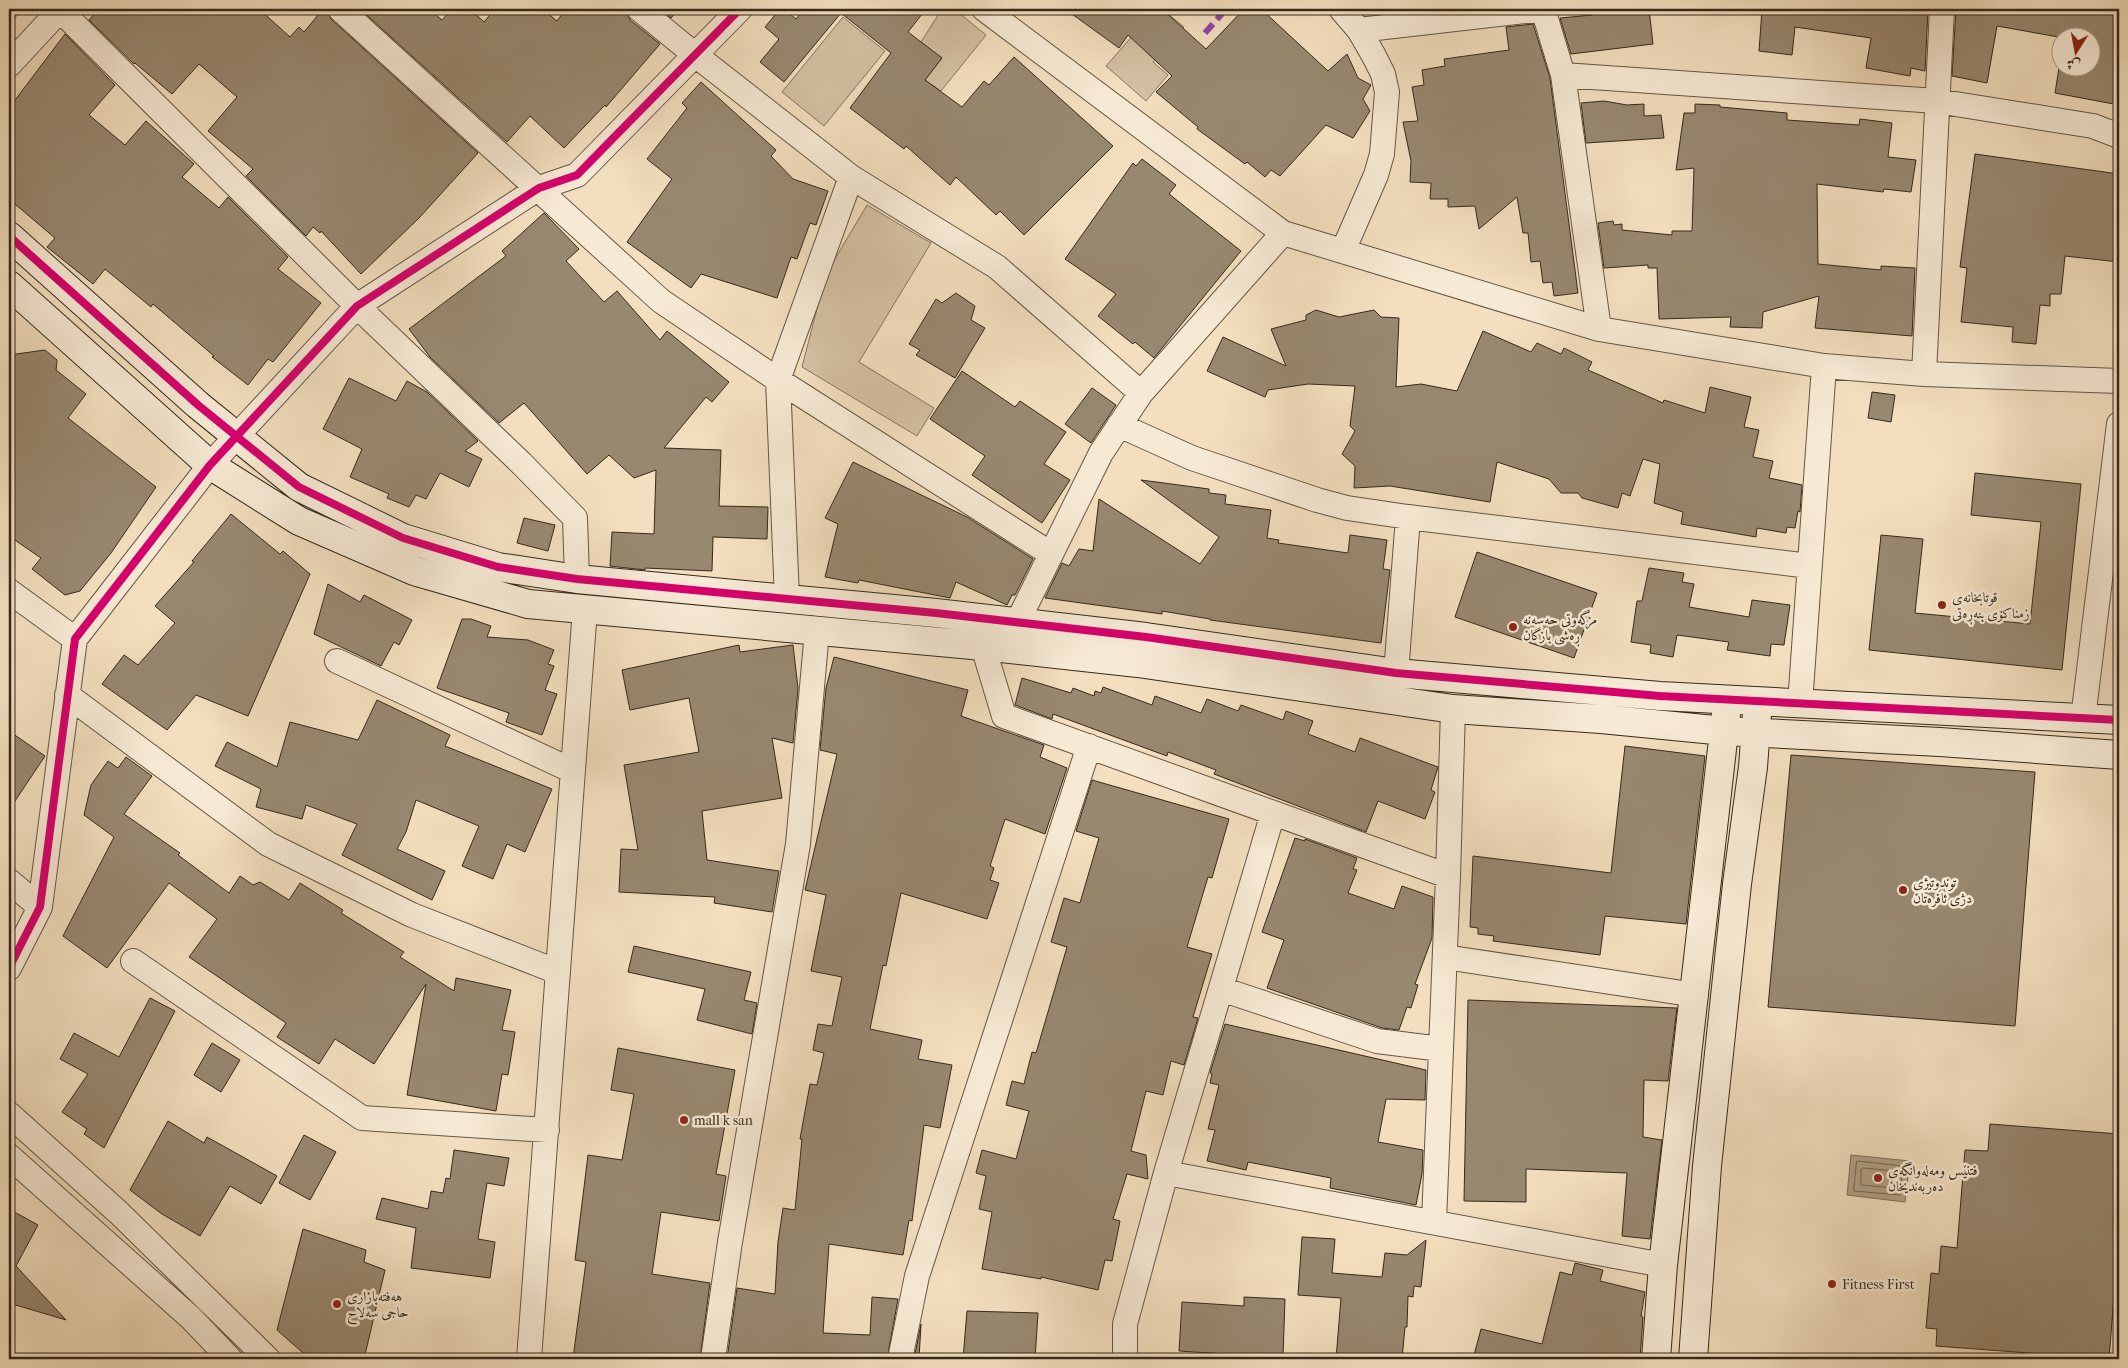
<svg xmlns="http://www.w3.org/2000/svg" width="2128" height="1368" viewBox="0 0 2128 1368" font-family="'IM FELL French Canon',Amiri,serif">
<style>
.green{fill:#d3c0a3;stroke:#84745f}
.water{fill:#b2a187;stroke:#80715c}
.lines{fill:none;stroke-linecap:round;stroke-linejoin:round}
.shore{stroke:#746551;stroke-width:1}
.building{fill:#988870;stroke:#35291b}
.street-casing{stroke:#645644;stroke-width:26}
.secondary-casing{stroke:#35291b;stroke-width:30}
.street{stroke:#f7ead5;stroke-width:24}
.secondary{stroke:#f7ead5;stroke-width:28}
.quiet{stroke:#8e44ad;stroke-width:6;stroke-dasharray:12 6;stroke-linecap:butt}
.cycleway-casing{stroke:#f7ead5;stroke-width:11}
.cycleway{stroke:#d6006c;stroke-width:8}
.poi-dot{fill:#8f2418;stroke:#f7ead5;stroke-width:2}
.labels{text-anchor:middle;dominant-baseline:central;stroke-width:5;stroke-linejoin:round;paint-order:stroke}
.poi-label{font-size:14px;fill:#35291b;stroke:#f7ead5;text-anchor:start}
</style>
<rect width="100%" height="100%" fill="#f3dfbf"/>
<filter id="stains"><feTurbulence type="fractalNoise" baseFrequency=".004" numOctaves="4"/><feColorMatrix values="0 0 0 0 .2 0 0 0 0 .09 0 0 0 0 .02 0 0 0 .5 -.17"/></filter>
<radialGradient id="worn" r=".72"><stop offset=".6" stop-color="#630" stop-opacity="0"/><stop offset="1" stop-color="#630" stop-opacity=".3"/></radialGradient>
<!-- green -->
<path class="green" d="M 9,9 L 22,9 L 9,26 Z
M 942,9 L 954,9 L 986,35 L 941,91 L 925,80 L 942,58 L 921,42 Z
M 1156,9 L 1162,9 L 1184,27 L 1153,62 L 1168,75 L 1146,101 L 1106,66 Z
M 843,17 L 885,51 L 824,126 L 782,92 Z
M 867,205 L 931,243 L 859,362 L 934,408 L 917,436 L 802,367 L 826,274 Z"/>
<!-- water -->
<path class="water" d="M 1851,1155 L 1910,1161 L 1905,1202 L 1847,1195 Z"/>
<g class="lines">
<!-- shore -->
<path class="shore" d="M 1857,1161 L 1903,1166 L 1900,1195 L 1854,1191 Z
M 1863,1168 L 1896,1171 L 1895,1188 L 1861,1185 L 1861,1170 Z"/>
</g>
<!-- building -->
<path class="building" d="M 98,9 L 259,9 L 290,37 L 299,27 L 304,32 L 323,9 L 327,9 L 331,19 L 478,153 L 419,218 L 361,274 L 321,231 L 320,233 L 313,227 L 306,236 L 246,176 L 253,169 L 208,131 L 237,97 L 199,64 L 172,94 L 135,63 L 134,64 L 89,20 Z
M 360,9 L 429,9 L 442,20 L 452,9 L 470,9 L 484,22 L 495,9 L 542,9 L 557,21 L 566,9 L 626,9 L 630,20 L 660,44 L 606,107 L 605,105 L 564,148 L 530,116 L 507,142 Z
M 660,9 L 679,9 L 671,18 Z
M 780,9 L 784,9 L 796,19 L 804,9 L 926,9 L 908,32 L 942,58 L 925,80 L 962,107 L 984,81 L 989,85 L 1014,57 L 1113,146 L 1024,235 L 1000,211 L 996,215 L 956,177 L 950,185 L 906,146 L 904,149 L 850,108 L 891,53 L 841,13 L 784,82 L 760,62 L 779,39 L 765,27 Z
M 1065,9 L 1162,9 L 1206,49 L 1244,9 L 1261,9 L 1328,71 L 1347,54 L 1358,78 L 1371,85 L 1363,99 L 1370,111 L 1353,138 L 1326,125 L 1280,176 L 1271,170 L 1265,177 L 1247,162 L 1245,164 L 1197,129 L 1198,127 L 1156,92 L 1172,76 L 1128,35 L 1119,48 Z
M 1591,9 L 1649,9 L 1653,44 L 1571,54 L 1560,18 L 1592,15 Z
M 1762,9 L 1928,9 L 1925,71 L 1911,68 L 1910,76 L 1866,68 L 1871,38 L 1795,27 L 1792,55 L 1759,51 Z
M 1956,9 L 2119,9 L 2119,105 L 2055,93 L 2060,62 L 2060,68 L 2090,68 L 2090,38 L 2064,38 L 1997,26 L 1987,83 L 1952,76 Z
M 1533,24 L 1550,78 L 1578,293 L 1554,296 L 1552,282 L 1543,283 L 1540,261 L 1531,262 L 1528,233 L 1523,233 L 1517,197 L 1479,229 L 1475,206 L 1448,207 L 1448,199 L 1430,199 L 1431,183 L 1410,182 L 1411,161 L 1403,122 L 1418,121 L 1412,87 L 1424,85 L 1422,70 L 1445,66 L 1444,59 L 1509,50 L 1506,27 Z
M 65,34 L 115,85 L 89,115 L 125,145 L 146,121 L 194,164 L 182,177 L 219,208 L 228,197 L 288,257 L 278,269 L 321,303 L 273,362 L 268,359 L 248,385 L 212,357 L 214,356 L 153,304 L 151,307 L 105,269 L 93,284 L 47,247 L 55,238 L 9,199 L 9,108 Z
M 701,82 L 776,150 L 771,156 L 793,179 L 828,191 L 816,225 L 810,223 L 797,259 L 791,257 L 777,298 L 701,274 L 691,288 L 627,242 L 672,179 L 647,159 L 687,108 L 682,103 Z
M 1604,101 L 1627,105 L 1644,104 L 1644,116 L 1661,115 L 1664,138 L 1586,143 L 1581,103 Z
M 1695,104 L 1720,105 L 1720,107 L 1787,113 L 1787,120 L 1859,125 L 1860,119 L 1892,123 L 1888,157 L 1916,160 L 1911,192 L 1884,189 L 1883,192 L 1817,184 L 1818,264 L 1881,270 L 1881,266 L 1915,268 L 1912,336 L 1815,328 L 1819,296 L 1763,312 L 1762,328 L 1730,327 L 1731,317 L 1659,319 L 1657,268 L 1648,268 L 1648,265 L 1604,268 L 1598,223 L 1613,221 L 1614,225 L 1622,224 L 1622,230 L 1672,235 L 1672,231 L 1692,231 L 1694,168 L 1676,170 L 1684,113 L 1695,113 Z
M 1975,154 L 2119,174 L 2119,262 L 2065,256 L 2061,294 L 2050,294 L 2050,306 L 2040,305 L 2036,344 L 2012,342 L 2013,327 L 1961,322 L 1967,268 L 1960,267 Z
M 1142,159 L 1176,185 L 1169,194 L 1241,251 L 1154,358 L 1135,342 L 1133,344 L 1098,316 L 1116,294 L 1065,259 L 1133,163 L 1136,166 Z
M 544,213 L 579,249 L 566,261 L 604,302 L 617,291 L 660,340 L 667,331 L 729,382 L 712,402 L 706,397 L 664,448 L 721,450 L 719,506 L 768,507 L 767,539 L 713,537 L 712,571 L 645,568 L 645,570 L 610,566 L 612,532 L 654,534 L 656,470 L 634,478 L 609,455 L 587,474 L 524,403 L 499,423 L 430,357 L 409,329 L 506,256 L 502,251 Z
M 956,293 L 975,306 L 971,320 L 985,328 L 955,378 L 916,355 L 920,350 L 909,344 L 936,299 L 942,303 Z
M 1316,310 L 1339,317 L 1374,310 L 1381,317 L 1399,318 L 1396,387 L 1421,384 L 1457,391 L 1483,331 L 1531,352 L 1537,343 L 1561,354 L 1564,348 L 1592,362 L 1588,370 L 1663,403 L 1664,400 L 1705,413 L 1710,387 L 1751,397 L 1744,427 L 1759,430 L 1753,457 L 1773,461 L 1769,478 L 1802,485 L 1800,512 L 1798,511 L 1795,528 L 1787,527 L 1786,533 L 1757,528 L 1756,537 L 1681,524 L 1683,512 L 1654,503 L 1660,464 L 1643,459 L 1630,496 L 1622,493 L 1618,508 L 1582,498 L 1578,493 L 1561,493 L 1549,479 L 1497,462 L 1490,502 L 1390,486 L 1354,488 L 1355,466 L 1342,454 L 1355,431 L 1350,426 L 1355,386 L 1308,384 L 1268,390 L 1265,397 L 1207,371 L 1223,337 L 1286,366 L 1271,329 L 1306,320 L 1306,315 Z
M 45,350 L 57,360 L 56,370 L 86,394 L 68,418 L 156,487 L 111,553 L 80,591 L 65,595 L 32,569 L 41,558 L 9,536 L 9,355 Z
M 962,371 L 1015,407 L 1020,401 L 1066,432 L 1044,464 L 1070,480 L 1042,523 L 972,475 L 985,456 L 930,419 Z
M 349,378 L 396,401 L 407,381 L 427,392 L 478,441 L 465,451 L 482,459 L 469,487 L 440,473 L 426,499 L 416,495 L 409,507 L 387,498 L 389,494 L 350,477 L 362,449 L 323,429 Z
M 1092,388 L 1116,405 L 1091,443 L 1065,424 Z
M 1872,392 L 1895,395 L 1891,422 L 1868,418 Z
M 853,462 L 967,517 L 1033,559 L 1015,595 L 1012,595 L 1007,605 L 956,582 L 950,598 L 859,580 L 858,583 L 825,577 L 838,524 L 825,518 Z
M 1975,473 L 2081,484 L 2062,670 L 1869,650 L 1881,535 L 1923,539 L 1915,613 L 2030,624 L 2041,522 L 1971,515 Z
M 1141,480 L 1209,489 L 1209,493 L 1226,495 L 1225,504 L 1271,510 L 1267,538 L 1279,540 L 1278,543 L 1348,553 L 1350,535 L 1387,540 L 1383,569 L 1390,570 L 1381,643 L 1210,620 L 1210,619 L 1162,611 L 1162,614 L 1045,598 L 1062,563 L 1069,566 L 1079,549 L 1093,551 L 1099,499 L 1200,564 L 1219,537 Z
M 231,514 L 280,554 L 283,551 L 310,574 L 248,716 L 196,695 L 167,730 L 102,684 L 124,655 L 138,665 L 175,623 L 155,606 L 194,562 L 192,561 Z
M 524,518 L 555,525 L 548,551 L 517,543 Z
M 1477,552 L 1597,593 L 1574,658 L 1455,617 Z
M 1649,568 L 1684,573 L 1682,582 L 1694,584 L 1689,607 L 1749,617 L 1752,600 L 1790,605 L 1784,645 L 1771,644 L 1770,656 L 1727,650 L 1729,642 L 1677,635 L 1673,657 L 1650,653 L 1651,645 L 1631,642 L 1637,601 L 1642,601 Z
M 328,584 L 360,602 L 364,595 L 412,620 L 399,645 L 394,642 L 381,666 L 314,634 Z
M 462,619 L 471,619 L 491,626 L 487,637 L 528,640 L 554,650 L 548,664 L 554,666 L 545,690 L 557,694 L 542,735 L 506,722 L 509,713 L 437,688 Z
M 739,645 L 740,652 L 793,645 L 798,688 L 793,743 L 772,738 L 782,798 L 702,811 L 707,860 L 779,871 L 772,912 L 714,903 L 715,897 L 619,892 L 621,849 L 638,850 L 624,765 L 699,752 L 689,698 L 630,710 L 622,670 Z
M 834,657 L 968,690 L 961,716 L 1044,745 L 1040,757 L 1067,768 L 1045,834 L 1005,819 L 990,866 L 994,868 L 990,880 L 999,883 L 987,919 L 901,893 L 886,966 L 883,965 L 870,1029 L 922,1040 L 918,1059 L 952,1065 L 946,1096 L 940,1128 L 924,1125 L 912,1221 L 909,1220 L 903,1255 L 829,1244 L 823,1333 L 870,1335 L 872,1297 L 898,1299 L 887,1359 L 727,1359 L 737,1288 L 775,1294 L 778,1242 L 783,1208 L 795,1210 L 802,1139 L 800,1139 L 810,1084 L 817,1085 L 824,1053 L 813,1050 L 818,1024 L 832,1026 L 842,977 L 811,971 L 826,895 L 805,890 L 837,754 L 820,750 L 826,688 Z
M 1022,678 L 1071,693 L 1073,688 L 1094,696 L 1095,691 L 1101,693 L 1103,687 L 1152,705 L 1155,696 L 1201,713 L 1207,699 L 1238,711 L 1241,705 L 1283,720 L 1286,711 L 1313,721 L 1308,734 L 1355,752 L 1360,738 L 1438,767 L 1431,790 L 1435,792 L 1425,819 L 1378,801 L 1366,832 L 1214,774 L 1216,770 L 1168,752 L 1167,756 L 1053,714 L 1052,719 L 1015,705 Z
M 377,700 L 450,735 L 445,746 L 552,789 L 525,852 L 507,844 L 493,879 L 462,866 L 479,826 L 416,800 L 406,832 L 397,849 L 445,871 L 432,900 L 342,855 L 357,824 L 306,805 L 302,819 L 256,807 L 261,789 L 215,766 L 227,742 L 277,767 L 290,722 L 358,740 Z
M 9,731 L 45,756 L 9,810 Z
M 1625,746 L 1705,756 L 1686,924 L 1605,916 L 1600,955 L 1493,941 L 1494,936 L 1478,934 L 1478,928 L 1470,927 L 1473,856 L 1611,873 Z
M 1791,755 L 2035,772 L 2015,1026 L 1768,1007 Z
M 126,757 L 152,776 L 124,814 L 180,853 L 178,855 L 229,893 L 240,876 L 253,885 L 260,882 L 289,900 L 300,883 L 343,910 L 341,913 L 404,952 L 400,957 L 454,991 L 456,978 L 511,990 L 502,1030 L 515,1032 L 508,1075 L 502,1074 L 496,1111 L 407,1095 L 426,984 L 374,1064 L 335,1039 L 319,1064 L 277,1037 L 286,1023 L 189,957 L 217,919 L 169,883 L 107,968 L 63,936 L 114,837 L 84,815 L 91,785 L 108,761 L 118,768 Z
M 1092,780 L 1229,819 L 1212,878 L 1208,877 L 1187,947 L 1212,954 L 1193,1017 L 1198,1018 L 1184,1065 L 1171,1061 L 1163,1095 L 1146,1091 L 1131,1151 L 1146,1155 L 1148,1179 L 1127,1174 L 1113,1219 L 1120,1221 L 1112,1261 L 1105,1260 L 1098,1290 L 1041,1277 L 1041,1279 L 982,1269 L 992,1212 L 979,1209 L 986,1176 L 976,1173 L 982,1150 L 1016,1159 L 1029,1111 L 1006,1105 L 1012,1081 L 1024,1084 L 1032,1052 L 1036,1053 L 1067,947 L 1051,942 L 1064,898 L 1080,903 L 1099,838 L 1076,831 Z
M 1295,838 L 1305,841 L 1305,839 L 1357,858 L 1353,869 L 1357,870 L 1348,893 L 1394,909 L 1402,886 L 1433,897 L 1432,938 L 1415,984 L 1418,985 L 1411,1008 L 1407,1007 L 1399,1030 L 1382,1028 L 1267,988 L 1284,940 L 1262,932 Z
M 634,946 L 751,972 L 744,1000 L 757,1003 L 752,1034 L 697,1020 L 705,989 L 628,972 Z
M 150,998 L 175,1011 L 104,1148 L 84,1134 L 87,1129 L 62,1112 L 88,1074 L 60,1059 L 74,1033 L 119,1057 Z
M 1468,1000 L 1677,1008 L 1668,1081 L 1644,1080 L 1643,1137 L 1662,1140 L 1650,1239 L 1622,1236 L 1627,1173 L 1526,1169 L 1526,1202 L 1464,1201 Z
M 1225,1024 L 1426,1070 L 1425,1100 L 1386,1099 L 1378,1142 L 1423,1150 L 1422,1174 L 1416,1205 L 1330,1188 L 1331,1178 L 1248,1162 L 1246,1170 L 1207,1161 L 1215,1130 L 1208,1129 L 1219,1085 L 1210,1083 L 1212,1074 L 1210,1073 Z
M 212,1043 L 240,1060 L 221,1092 L 194,1075 Z
M 618,1048 L 735,1070 L 716,1174 L 726,1176 L 719,1221 L 661,1212 L 652,1274 L 710,1283 L 700,1359 L 585,1359 L 573,1358 L 586,1262 L 575,1260 L 588,1155 L 622,1160 L 634,1094 L 611,1090 Z
M 168,1121 L 204,1143 L 207,1137 L 277,1176 L 261,1204 L 230,1186 L 200,1236 L 162,1214 L 130,1190 Z
M 1990,1124 L 2119,1134 L 2119,1232 L 2109,1359 L 1936,1346 L 1937,1329 L 1926,1328 L 1931,1273 L 1939,1274 L 1941,1246 L 1957,1248 L 1965,1150 L 1988,1151 Z
M 304,1135 L 336,1152 L 310,1200 L 279,1183 Z
M 454,1150 L 509,1158 L 504,1186 L 487,1183 L 478,1239 L 495,1242 L 490,1278 L 411,1268 L 416,1228 L 376,1219 L 382,1198 L 428,1209 L 431,1191 L 443,1193 L 446,1178 L 450,1179 Z
M 9,1209 L 38,1225 L 16,1266 L 66,1320 L 9,1303 Z
M 303,1229 L 366,1250 L 364,1262 L 385,1270 L 364,1359 L 310,1359 L 277,1330 Z
M 1302,1237 L 1335,1239 L 1332,1273 L 1382,1277 L 1385,1253 L 1407,1255 L 1426,1240 L 1421,1287 L 1414,1286 L 1413,1297 L 1408,1296 L 1407,1327 L 1405,1327 L 1402,1359 L 1336,1359 L 1341,1298 L 1298,1295 Z
M 1575,1263 L 1603,1270 L 1600,1281 L 1645,1292 L 1641,1316 L 1643,1317 L 1640,1359 L 1473,1359 L 1481,1329 L 1542,1344 L 1560,1272 L 1572,1275 Z
M 1244,1297 L 1285,1299 L 1283,1356 L 1242,1357 L 1242,1355 L 1179,1351 L 1182,1302 L 1244,1306 Z
M 967,1311 L 1038,1313 L 1035,1359 L 963,1359 Z
M 921,1324 L 919,1359 L 914,1359 Z"/>
<g class="lines">
<!-- street casing -->
<g class="street-casing">
<path id="street" d="M 340,9 L 661,301 L 778,380 L 1051,554
M 639,9 L 694,54 L 851,177 L 997,267 L 1141,393
M 984,9 L 1283,233 L 1599,329 L 1824,366 L 1924,374 L 2119,381
M 1341,9 L 1359,30 L 1374,56 L 1383,74 L 1387,92 L 1382,154 L 1376,175 L 1343,251
M 1543,9 L 1563,75 L 1599,329
M 60,10 L 357,306 L 522,464 L 575,518 L 577,579
M 1359,30 L 1543,9
M 9,65 L 61,9
M 1563,75 L 1937,101 L 2093,126 L 2119,136
M 1924,374 L 1942,9
M 1119,425 L 1192,458 L 1317,500 L 1347,508 L 1408,517 L 1809,566
M 9,591 L 75,639
M 787,599 L 778,380 L 851,177
M 1017,623 L 1101,453 L 1141,393 L 1283,233
M 983,646 L 1004,716 L 1448,876
M 337,661 L 573,771
M 1396,673 L 1408,517
M 67,695 L 268,844 L 412,915 L 558,972
M 1800,704 L 1824,366
M 2083,719 L 2119,424
M 9,881 L 40,907
M 1445,957 L 1696,995
M 133,961 L 362,1118 L 547,1130
M 9,968 L 40,907 L 75,639 L 210,465 L 357,306 L 539,188 L 577,175 L 740,9
M 1221,989 L 1377,1041 L 1441,1049
M 9,1114 L 119,1213 L 268,1359
M 9,1156 L 191,1318 L 230,1359
M 1166,1173 L 1663,1265
M 1434,1222 L 1448,876 L 1453,709
M 529,1359 L 585,609
M 713,1359 L 730,1242 L 798,844 L 817,631
M 900,1359 L 917,1276 L 1089,746
M 1125,1359 L 1125,1324 L 1166,1173 L 1273,813"/>
</g>
<!-- secondary casing -->
<g class="secondary-casing">
<path id="secondary" d="M 9,236 L 198,405 L 299,487 L 403,538 L 498,567 L 577,579 L 936,613 L 1146,637 L 1396,673 L 1660,696 L 2119,720
M 9,285 L 210,465 L 299,521 L 414,571 L 528,604 L 983,646 L 1138,663 L 1453,709 L 1601,719 L 1725,731 L 1940,742 L 2119,755
M 1656,1359 L 1663,1265 L 1726,714
M 1693,1359 L 1707,1166 L 1737,884 L 1753,767 L 1757,714"/>
</g>
<!-- street -->
<use href="#street" class="street"/>
<!-- secondary -->
<use href="#secondary" class="secondary"/>
<!-- quiet -->
<path class="quiet" d="M 1205,33 L 1226,9"/>
<!-- cycleway casing -->
<g class="cycleway-casing">
<path id="cycleway" d="M 9,236 L 198,405 L 299,487 L 403,538 L 498,567 L 577,579 L 936,613 L 1146,637 L 1396,673 L 1660,696 L 2119,720
M 9,968 L 40,907 L 75,639 L 210,465 L 357,306 L 539,188 L 577,175 L 740,9"/>
</g>
<!-- cycleway -->
<use href="#cycleway" class="cycleway"/>
</g>
<!-- markers -->
<g class="poi-dot">
<circle cx="1942" cy="605" r="5"/>
<circle cx="1513" cy="627" r="5"/>
<circle cx="1903" cy="890" r="5"/>
<circle cx="684" cy="1120" r="5"/>
<circle cx="1878" cy="1178" r="5"/>
<circle cx="1832" cy="1284" r="5"/>
<circle cx="337" cy="1304" r="5"/>
</g>
<g class="labels">
<!-- poi labels -->
<g class="poi-label">
<text x="1952" y="597">قوتابخانەی<tspan x="1952" dy="16">زمناکۆی بنەڕەتی</tspan></text>
<text x="1523" y="619">مزگەوتی حەسەنە<tspan x="1523" dy="16">ڕەشی بازگان</tspan></text>
<text x="1913" y="882">توندوتیژی<tspan x="1913" dy="16">دژی ئافرەتان</tspan></text>
<text x="694" y="1120">mall k san</text>
<text x="1888" y="1170">فتنێس ومەلەوانگەی<tspan x="1888" dy="16">دەربەندیخان</tspan></text>
<text x="1842" y="1284">Fitness First</text>
<text x="347" y="1296">هەفتەبازاری<tspan x="347" dy="16">حاجی سەلاح</tspan></text>
</g>
</g>
<!-- margin -->
<rect width="2128" height="1368" fill="none" stroke="#f3dfbf" stroke-width="30"/>
<rect x="10" y="10" width="2108" height="1348" fill="none" stroke="#35291b" stroke-width="2.5"/>
<rect x="15" y="15" width="2098" height="1338" fill="none" stroke="#35291b"/>
<!-- north arrow -->
<g transform="translate(2076 52) rotate(191)"><circle r="24" fill="#f7ead5" stroke="#a99d8b"/>
<path d="M0-4L9 19L0 12L-9 19Z" fill="#8f2418"/>
<text y="-8" font-size="14" font-weight="bold" text-anchor="middle" fill="#35291b">ش</text>
</g>
<rect width="100%" height="100%" filter="url(#stains)"/>
<rect width="100%" height="100%" fill="url(#worn)"/>
</svg>
